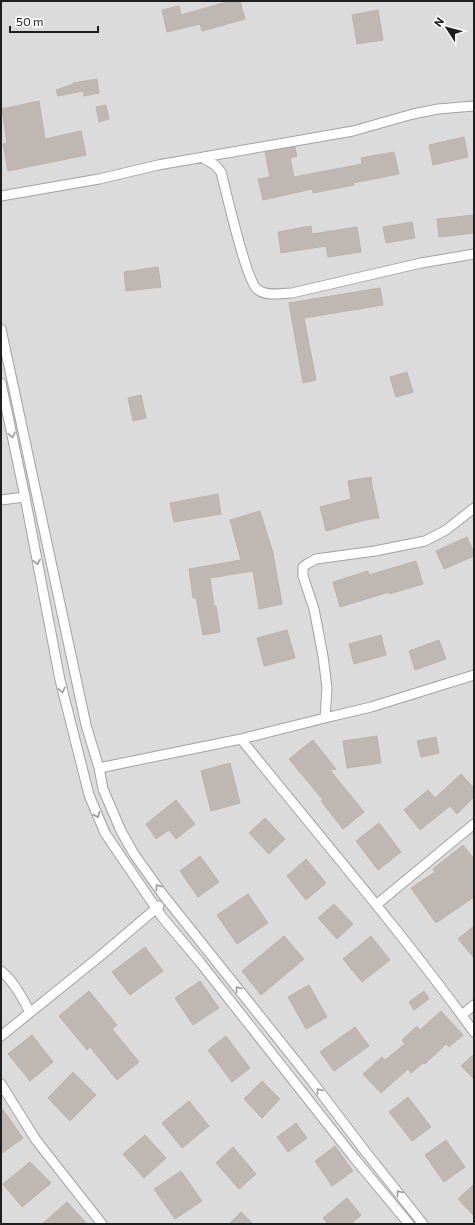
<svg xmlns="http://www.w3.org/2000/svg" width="475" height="1225" viewBox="0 0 475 1225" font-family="Commissioner,sans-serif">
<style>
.residential{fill:#dcdbdb}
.building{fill:#bfb7b1;stroke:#bfb2a8}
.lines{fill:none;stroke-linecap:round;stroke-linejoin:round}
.minor-casing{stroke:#a2a2a2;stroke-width:11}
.minor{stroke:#fff;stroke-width:9}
.oneway{stroke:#9a9a9a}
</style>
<rect width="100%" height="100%" fill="#eeebe5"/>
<!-- residential -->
<path class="residential" d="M 1,1 L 474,1 L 474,1224 L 1,1224 Z"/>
<!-- building -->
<path class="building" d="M 230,1 L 240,1 L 245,19 L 202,31 L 200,24 L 167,32 L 162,10 L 179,6 L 181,15 Z
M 378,10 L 383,40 L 357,44 L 352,15 Z
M 97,79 L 99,93 L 84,96 L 83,91 L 58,96 L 56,90 L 73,84 L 73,83 Z
M 39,101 L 45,139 L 81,131 L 86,155 L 8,171 L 3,144 L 7,143 L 2,109 Z
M 106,105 L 109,119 L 99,122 L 96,107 Z
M 464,137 L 468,157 L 433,165 L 429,145 Z
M 295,147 L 297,156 L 290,158 L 294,177 L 362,164 L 361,158 L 394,152 L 399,174 L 353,183 L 354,185 L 313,193 L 312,189 L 263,200 L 258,179 L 270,177 L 265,152 Z
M 474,215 L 474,233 L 439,237 L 437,219 Z
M 412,222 L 415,238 L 386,243 L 383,227 Z
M 311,226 L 312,234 L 357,227 L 361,252 L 328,257 L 326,246 L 281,253 L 278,232 Z
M 158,267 L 161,287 L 126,291 L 124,272 Z
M 380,288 L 383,305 L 304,318 L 316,380 L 303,383 L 289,303 Z
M 407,372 L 413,392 L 396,397 L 390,377 Z
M 141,395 L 146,418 L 133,421 L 128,398 Z
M 371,477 L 372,486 L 379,518 L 365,520 L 326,531 L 320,507 L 351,499 L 348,481 Z
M 218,494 L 221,514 L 174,522 L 170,503 Z
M 260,511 L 273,553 L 282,604 L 259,609 L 253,571 L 210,578 L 214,606 L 216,606 L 220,632 L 203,635 L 196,598 L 193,598 L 189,569 L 241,560 L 230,520 Z
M 467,537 L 474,553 L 474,556 L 444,569 L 436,551 Z
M 416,561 L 423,584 L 389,594 L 389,592 L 340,607 L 333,582 L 368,571 L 369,575 Z
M 287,630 L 295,658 L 264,666 L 257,638 Z
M 381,635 L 386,655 L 354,664 L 349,644 Z
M 439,640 L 446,659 L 415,670 L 409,651 Z
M 377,736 L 381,763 L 347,768 L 343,741 Z
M 436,737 L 439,753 L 421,757 L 417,741 Z
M 313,740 L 336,769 L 330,770 L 364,812 L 343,829 L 321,801 L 323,800 L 289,759 Z
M 230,763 L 240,803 L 211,811 L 201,771 Z
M 461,774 L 474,788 L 474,797 L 457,814 L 450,806 L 420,830 L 404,810 L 428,790 L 435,798 Z
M 176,800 L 195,824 L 176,839 L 169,830 L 156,839 L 146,824 Z
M 265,818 L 285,839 L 269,854 L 249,833 Z
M 379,823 L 401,852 L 378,870 L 356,841 Z
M 463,845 L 474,859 L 474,897 L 436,923 L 411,888 L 435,872 L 433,869 Z
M 200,856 L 219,882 L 198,897 L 180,871 Z
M 306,859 L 326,883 L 306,900 L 287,876 Z
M 248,894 L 268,923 L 237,944 L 217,915 Z
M 334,904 L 353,924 L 337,939 L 318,918 Z
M 474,926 L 474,958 L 458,939 Z
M 284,936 L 304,959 L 261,995 L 242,971 Z
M 371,936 L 390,960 L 362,982 L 343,959 Z
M 145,947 L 163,971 L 130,995 L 112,972 Z
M 200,981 L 219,1008 L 193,1025 L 175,998 Z
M 309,985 L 327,1017 L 306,1029 L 288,997 Z
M 89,991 L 117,1025 L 112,1029 L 139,1062 L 117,1080 L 90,1047 L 87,1050 L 59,1016 Z
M 424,991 L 429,999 L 414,1010 L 409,1002 Z
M 441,1011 L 463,1035 L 449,1047 L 446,1044 L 425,1064 L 423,1063 L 411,1073 L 408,1069 L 381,1093 L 363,1074 L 382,1057 L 385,1060 L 405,1044 L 402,1040 L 417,1026 L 420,1030 Z
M 355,1027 L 369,1046 L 334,1071 L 320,1052 Z
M 32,1035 L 53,1062 L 30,1081 L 8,1054 Z
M 226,1036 L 250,1068 L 232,1082 L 208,1050 Z
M 474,1054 L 474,1079 L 461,1066 Z
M 73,1072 L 96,1095 L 70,1121 L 48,1098 Z
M 262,1081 L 280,1099 L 262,1118 L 244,1099 Z
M 408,1097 L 431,1127 L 412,1141 L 389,1112 Z
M 189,1101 L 209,1126 L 182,1148 L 162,1123 Z
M 1,1107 L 23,1138 L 1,1154 Z
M 296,1123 L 307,1138 L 288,1152 L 277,1137 Z
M 145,1135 L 166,1158 L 144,1178 L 123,1154 Z
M 446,1140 L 465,1167 L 444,1182 L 425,1155 Z
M 335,1146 L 353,1171 L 332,1186 L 315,1161 Z
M 233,1147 L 256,1174 L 239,1189 L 216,1163 Z
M 30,1162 L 51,1183 L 22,1207 L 3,1184 Z
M 181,1171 L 202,1201 L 175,1219 L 154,1189 Z
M 474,1184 L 474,1216 L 458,1199 Z
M 347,1198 L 361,1215 L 351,1224 L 328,1224 L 323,1218 Z
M 67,1202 L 87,1224 L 42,1224 Z
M 241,1212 L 253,1224 L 229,1224 Z"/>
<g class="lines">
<!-- minor casing -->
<g class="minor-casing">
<path id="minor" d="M 203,158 L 215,165 L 221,172 C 226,191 246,280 257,289 C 265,297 282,293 292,293 L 421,263 L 474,254
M 1,196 L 99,179 L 158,165 L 353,131 L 413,114 L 438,109 L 474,106
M 1,329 L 86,725 L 99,768 L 103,789 L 121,831 L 134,854 L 164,896 L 311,1080 L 365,1151 L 423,1224
M 1,383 L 25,497 L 60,680 L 89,795 L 105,833 L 162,917 L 199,961 L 355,1159 L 409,1224
M 1,500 L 25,497
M 325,718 L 327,688 L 323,656 L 314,609 L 303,576 L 303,567 L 307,564 L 316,559 L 375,551 L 425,541 L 446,530 L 474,508
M 241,739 C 319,836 401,931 474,1032
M 99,768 L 241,739 L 325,718 L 371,707 L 474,675
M 376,905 L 474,824
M 1,971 C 14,981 22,998 30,1012
M 462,1015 L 474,1005
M 1,1036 L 99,957 L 159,906
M 1,1084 L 36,1140 L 102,1224"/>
</g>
<!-- minor -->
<use href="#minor" class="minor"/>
</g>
<!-- one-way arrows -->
<defs><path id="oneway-chevron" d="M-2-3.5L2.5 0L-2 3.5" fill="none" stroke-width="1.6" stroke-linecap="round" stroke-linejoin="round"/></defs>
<g class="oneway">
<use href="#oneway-chevron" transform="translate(12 435) rotate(78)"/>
<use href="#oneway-chevron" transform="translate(37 562) rotate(79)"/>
<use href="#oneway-chevron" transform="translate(62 690) rotate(76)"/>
<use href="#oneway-chevron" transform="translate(97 815) rotate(67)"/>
<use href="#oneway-chevron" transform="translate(158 887) rotate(-125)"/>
<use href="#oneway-chevron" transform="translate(238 989) rotate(-128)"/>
<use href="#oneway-chevron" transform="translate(319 1091) rotate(-127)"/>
<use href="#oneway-chevron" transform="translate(399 1193) rotate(-128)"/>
</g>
<!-- border -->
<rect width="475" height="1225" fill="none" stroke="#1e1e1e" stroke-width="4"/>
<!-- north arrow -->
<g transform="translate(447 28) rotate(306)" stroke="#ffffff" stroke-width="3" paint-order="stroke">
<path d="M0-3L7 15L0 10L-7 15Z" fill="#1e1e1e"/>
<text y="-6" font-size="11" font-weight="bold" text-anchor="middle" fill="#1e1e1e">N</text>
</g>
<!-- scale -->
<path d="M10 26v6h88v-6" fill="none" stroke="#1e1e1e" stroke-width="2"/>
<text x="16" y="26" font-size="12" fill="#1e1e1e" stroke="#ffffff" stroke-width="3" paint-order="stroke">50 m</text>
</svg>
